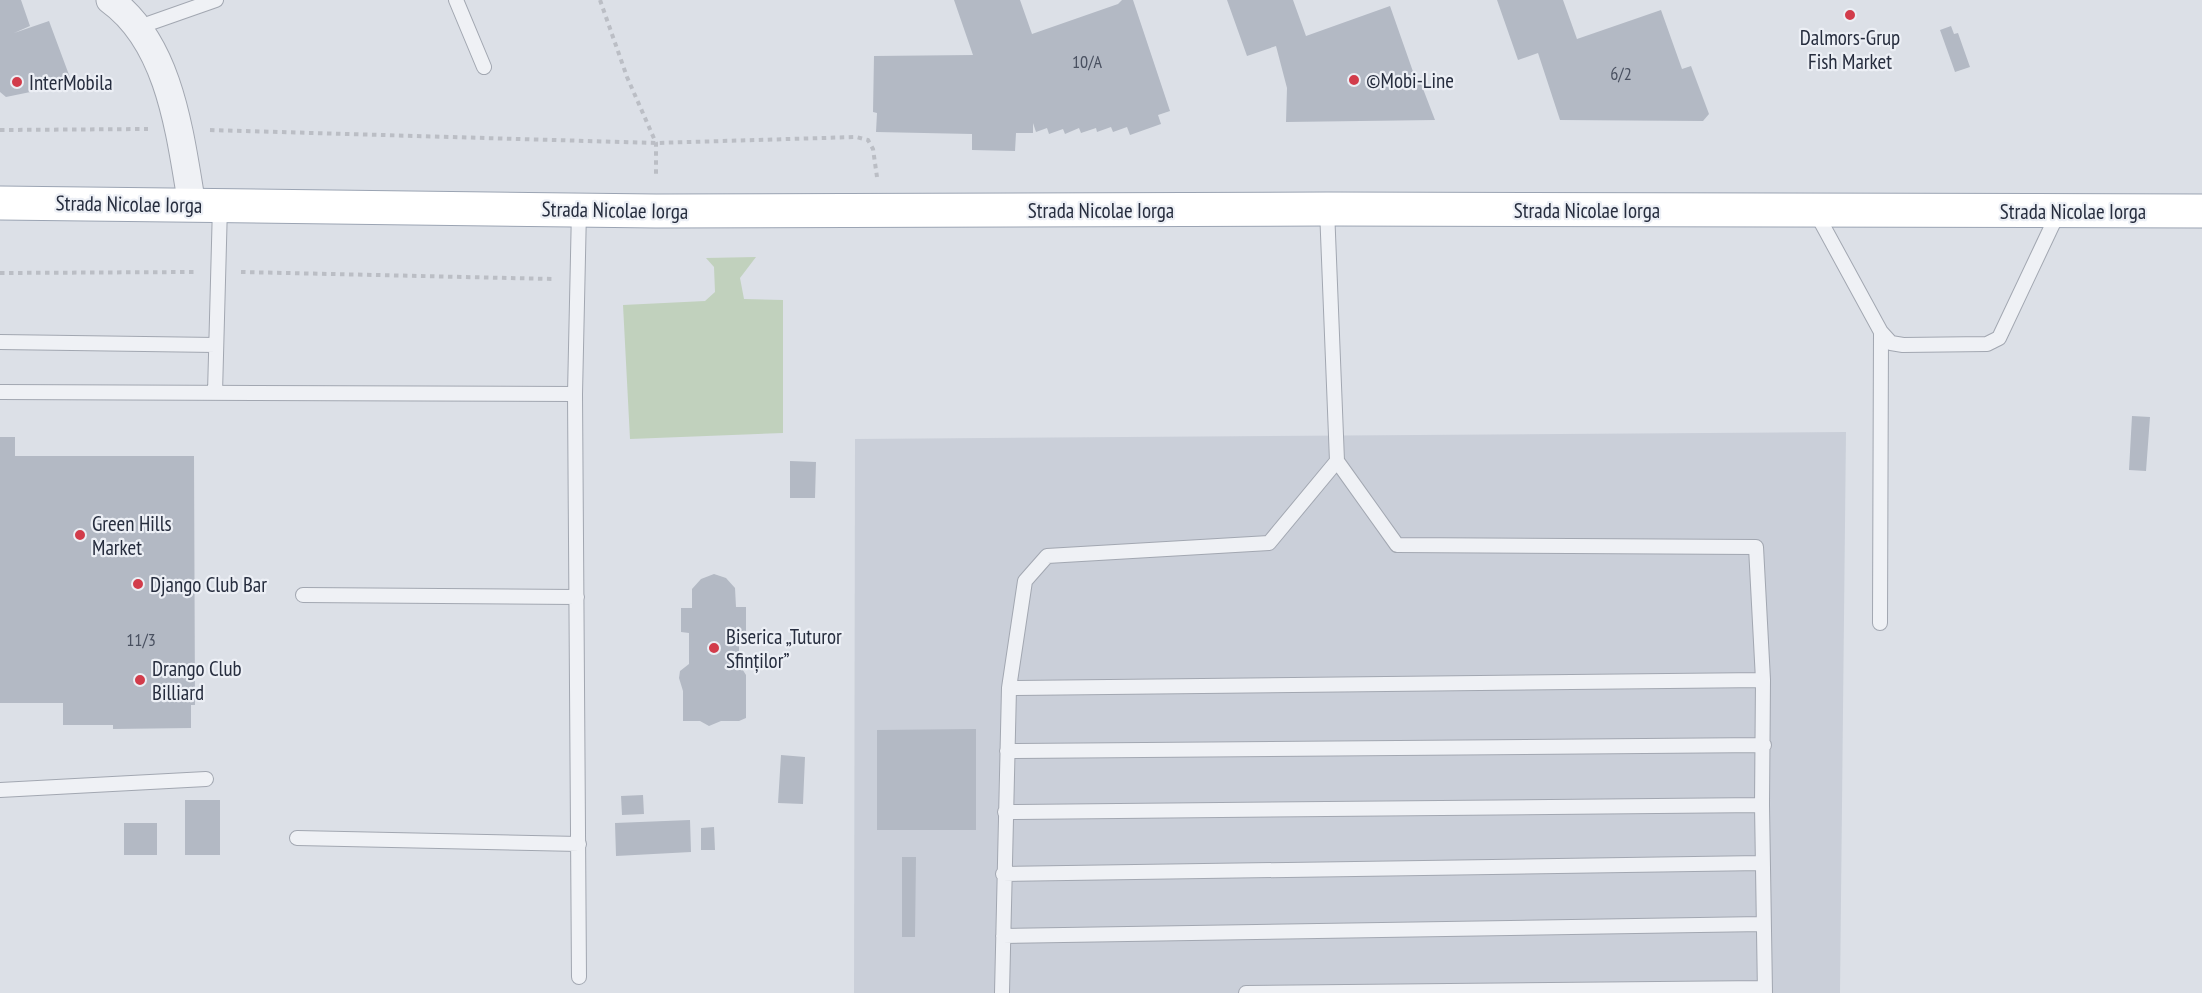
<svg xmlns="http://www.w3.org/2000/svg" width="2202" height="993" viewBox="0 0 2202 993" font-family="'PT Sans Narrow',sans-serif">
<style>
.built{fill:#cacfd9}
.green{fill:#c1d1bd}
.building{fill:#b3b9c4}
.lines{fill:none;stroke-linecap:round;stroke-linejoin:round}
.lane-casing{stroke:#a2a7b1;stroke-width:16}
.street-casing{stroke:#a2a7b1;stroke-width:29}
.primary-casing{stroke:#9ba4b3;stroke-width:35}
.path{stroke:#bbbec5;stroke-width:4;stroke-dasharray:4.5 4.5;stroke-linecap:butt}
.lane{stroke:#eff1f5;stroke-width:14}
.street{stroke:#eff1f5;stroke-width:27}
.primary{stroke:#fff;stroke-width:33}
.poi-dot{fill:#d23c4b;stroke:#eceff5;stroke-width:2}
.labels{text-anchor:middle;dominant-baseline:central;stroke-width:4.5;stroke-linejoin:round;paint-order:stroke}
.number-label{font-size:18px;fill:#495060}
.poi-label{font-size:21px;fill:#262d3e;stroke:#eceff5;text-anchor:start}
.street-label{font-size:21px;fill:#262d3e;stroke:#eceff5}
</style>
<rect width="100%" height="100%" fill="#dce0e7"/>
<!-- built -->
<path class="built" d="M 1846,432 L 1840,993 L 854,993 L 855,439 Z"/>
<!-- green -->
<path class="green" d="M 756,257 L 740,278 L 744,299 L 783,300 L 783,433 L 630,439 L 623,305 L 705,301 L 715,292 L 714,267 L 706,258 Z"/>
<!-- building -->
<path class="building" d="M 0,0 L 21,0 L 30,26 L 14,33 L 49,21 L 72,83 L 69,88 L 45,89 L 6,97 L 0,92 Z
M 954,0 L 1020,0 L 1032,34 L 1118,4 L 1122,0 L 1133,0 L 1170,111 L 1158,115 L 1161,124 L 1130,135 L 1127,127 L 1113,132 L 1111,127 L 1097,132 L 1096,128 L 1081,133 L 1079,128 L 1065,134 L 1063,129 L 1049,134 L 1047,128 L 1036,132 L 1033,123 L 1033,133 L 1016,133 L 1015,151 L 972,150 L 972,134 L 876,132 L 877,113 L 873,112 L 874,56 L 973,55 Z
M 1227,0 L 1293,0 L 1306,36 L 1390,6 L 1417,83 L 1420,81 L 1435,120 L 1286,122 L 1287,88 L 1276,46 L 1247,56 Z
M 1497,0 L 1563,0 L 1577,39 L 1661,10 L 1682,69 L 1691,66 L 1709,114 L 1703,121 L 1560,120 L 1538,53 L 1518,60 Z
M 1951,26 L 1954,34 L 1958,33 L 1970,67 L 1955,72 L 1940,30 Z
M 2132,416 L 2150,417 L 2146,471 L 2129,470 Z
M 0,437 L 15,437 L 15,456 L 194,456 L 195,705 L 191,705 L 191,728 L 113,729 L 113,725 L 63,725 L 63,703 L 0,703 Z
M 790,461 L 816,462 L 815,498 L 790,498 Z
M 714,574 L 726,578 L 735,588 L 736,607 L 746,607 L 746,632 L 739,632 L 739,664 L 746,675 L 746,718 L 739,721 L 721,721 L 709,726 L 700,721 L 683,721 L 683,691 L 679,678 L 680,671 L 689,664 L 689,633 L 681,632 L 681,608 L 692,608 L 692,589 L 701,579 Z
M 976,729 L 976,830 L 877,830 L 877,730 Z
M 781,755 L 805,757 L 803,804 L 778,803 Z
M 643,795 L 644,814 L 622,815 L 621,796 Z
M 185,800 L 220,800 L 220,855 L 185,855 Z
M 690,820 L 691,852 L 616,856 L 615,823 Z
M 124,823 L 157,823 L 157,855 L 124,855 Z
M 714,827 L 715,850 L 701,850 L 701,828 Z
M 902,857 L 916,857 L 915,937 L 902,937 Z"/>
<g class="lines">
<!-- lane casing -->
<g class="lane-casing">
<path id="lane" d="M 456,0 L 484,67
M 139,27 L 216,0
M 1327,209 L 1337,461 L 1397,545 L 1756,547 L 1763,680 L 1762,805 L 1765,993
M 1815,211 L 1881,332 L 1891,343 L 1903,345 L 1987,344 L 1999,338 L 2058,213
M 0,342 L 216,345
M 0,392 L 575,394
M 215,393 L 220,206
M 303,595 L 577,597
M 1880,623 L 1881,332
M 1009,688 L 1763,680
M 1007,751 L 1764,745
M 0,790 L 206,779
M 1005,812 L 1762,805
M 297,838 L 579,844
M 1003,874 L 1762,863
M 1003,936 L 1763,924
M 579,977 L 575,394 L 579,210
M 1002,993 L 1009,688 L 1025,581 L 1047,556 L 1269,543 L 1337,461
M 1246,993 L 1765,988"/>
</g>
<!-- street casing -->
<g class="street-casing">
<path id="street" d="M 110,0 C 171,44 180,136 192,205"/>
</g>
<!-- primary casing -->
<g class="primary-casing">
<path id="primary" d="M 0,203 L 656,211 L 1327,209 L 2202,211"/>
</g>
<!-- path -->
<path class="path" d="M 600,0 L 627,77 L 656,143 L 656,178
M 0,130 L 148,129
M 210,130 L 656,143 L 856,137 L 868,140 L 873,149 L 877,177
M 241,272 L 554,279
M 0,273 L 194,272"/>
<!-- lane -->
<use href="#lane" class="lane"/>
<!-- street -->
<use href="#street" class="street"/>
<!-- primary -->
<use href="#primary" class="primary"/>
</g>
<!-- markers -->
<g class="poi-dot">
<circle cx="1850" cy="15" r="6"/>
<circle cx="1354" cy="80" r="6"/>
<circle cx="17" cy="82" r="6"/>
<circle cx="80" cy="535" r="6"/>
<circle cx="138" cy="584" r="6"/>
<circle cx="714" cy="648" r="6"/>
<circle cx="140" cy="680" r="6"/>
</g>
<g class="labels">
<!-- number labels -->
<g class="number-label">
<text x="1087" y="61">10/A</text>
<text x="1621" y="73">6/2</text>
<text x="141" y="639">11/3</text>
</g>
<!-- poi labels -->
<g class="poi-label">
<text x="1850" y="37" text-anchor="middle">Dalmors-Grup<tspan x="1850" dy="24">Fish Market</tspan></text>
<text x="1366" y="80">©Mobi-Line</text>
<text x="29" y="82">InterMobila</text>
<text x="92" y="523">Green Hills<tspan x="92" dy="24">Market</tspan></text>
<text x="150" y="584">Django Club Bar</text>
<text x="726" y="636">Biserica „Tuturor<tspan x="726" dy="24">Sfinților”</tspan></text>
<text x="152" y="668">Drango Club<tspan x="152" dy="24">Billiard</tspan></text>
</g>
<!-- street labels -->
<g class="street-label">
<text transform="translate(129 204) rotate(1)">Strada Nicolae Iorga</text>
<text transform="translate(615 210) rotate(1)">Strada Nicolae Iorga</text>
<text x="1101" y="210">Strada Nicolae Iorga</text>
<text x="1587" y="210">Strada Nicolae Iorga</text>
<text x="2073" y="211">Strada Nicolae Iorga</text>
</g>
</g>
</svg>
